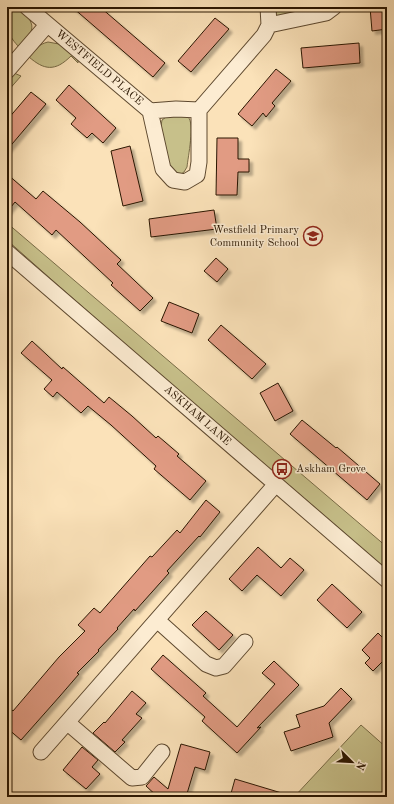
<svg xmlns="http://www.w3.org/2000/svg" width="394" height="804" viewBox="0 0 394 804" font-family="'Old Standard TT',serif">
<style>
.green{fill:#c7c08a;stroke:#786b46}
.building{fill:#e19b83;stroke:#2a1601;filter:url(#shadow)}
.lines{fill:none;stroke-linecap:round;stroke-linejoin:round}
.minor-casing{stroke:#5e492f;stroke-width:17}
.minor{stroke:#fcecd2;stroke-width:15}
.labels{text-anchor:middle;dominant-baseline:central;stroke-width:3;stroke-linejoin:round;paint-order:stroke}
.street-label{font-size:11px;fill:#2a1601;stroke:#fcecd2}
.poi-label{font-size:11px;fill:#2a1601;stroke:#fcecd2;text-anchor:end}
</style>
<defs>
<filter id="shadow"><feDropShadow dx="3.5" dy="3.5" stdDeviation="1" flood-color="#0004"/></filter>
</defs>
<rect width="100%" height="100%" fill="#fbe2b9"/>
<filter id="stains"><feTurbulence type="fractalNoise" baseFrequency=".005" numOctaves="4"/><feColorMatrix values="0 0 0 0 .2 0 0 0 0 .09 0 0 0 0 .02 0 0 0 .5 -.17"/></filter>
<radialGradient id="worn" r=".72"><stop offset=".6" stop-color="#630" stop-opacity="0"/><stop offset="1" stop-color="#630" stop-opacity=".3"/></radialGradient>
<!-- green -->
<path class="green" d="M 12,7 L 19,7 C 37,26 35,28 20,48 C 8,36 2,24 14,9 Z
M 272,7 L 327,7 L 279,17 L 275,15 Z
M 48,42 L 59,44 L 78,59 L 78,63 L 71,56 C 55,72 44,70 29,57 C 34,50 39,44 48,42 Z
M 14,73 L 21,76 L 7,92 L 7,81 Z
M 169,115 C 175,115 183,114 188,117 C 195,123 188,157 187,167 L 184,172 L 181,174 L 176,174 L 169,170 L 161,126 L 162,120 Z
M 7,223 L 387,547 L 387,570 C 261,460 132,352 7,240 Z
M 361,725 L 387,748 L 387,797 L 294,797 Z"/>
<!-- building -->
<path class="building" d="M 72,7 L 100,7 L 165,63 L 153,77 Z
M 370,7 L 387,7 L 387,29 L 372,31 Z
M 215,18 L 229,29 L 191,72 L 178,61 Z
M 359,43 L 360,63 L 303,68 L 301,48 Z
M 276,69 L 291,81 L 272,103 L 275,106 L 266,117 L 263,113 L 252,126 L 238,114 Z
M 69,85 L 116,128 L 103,143 L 92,133 L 87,138 L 71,124 L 76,118 L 56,100 Z
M 31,92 L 46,104 L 7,150 L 7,120 Z
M 217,138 L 238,138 L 238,159 L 249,159 L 249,172 L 238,172 L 237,195 L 216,195 Z
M 130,146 L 143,201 L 123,206 L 111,151 Z
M 7,174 L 36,199 L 43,191 L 80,222 L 121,260 L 117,264 L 153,298 L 140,311 L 111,285 L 113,283 L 56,230 L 52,235 L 15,202 L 7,212 Z
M 214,210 L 217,229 L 151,237 L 149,219 Z
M 216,258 L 228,269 L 217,282 L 204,271 Z
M 169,302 L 199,314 L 192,333 L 161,321 Z
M 221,325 L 266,364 L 252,379 L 208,340 Z
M 32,341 L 62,369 L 63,367 L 104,403 L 109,397 L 132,416 L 156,438 L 158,436 L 179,454 L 177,456 L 206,481 L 190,500 L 154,469 L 156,466 L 111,425 L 88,406 L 81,413 L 57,392 L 53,397 L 44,389 L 52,380 L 21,353 Z
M 278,383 L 293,411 L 275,421 L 260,393 Z
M 302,420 L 336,448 L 337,447 L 380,484 L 367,500 L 290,434 Z
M 206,500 L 220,512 L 200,537 L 199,536 L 167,571 L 169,573 L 135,611 L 134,609 L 117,628 L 118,629 L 98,650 L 99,651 L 77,673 L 79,674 L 60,696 L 21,740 L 7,728 L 7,706 L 13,711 L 59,657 L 85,631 L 78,625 L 94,608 L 100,613 L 150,556 L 152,557 L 177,530 L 180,533 Z
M 258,547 L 281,568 L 290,558 L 304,570 L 281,596 L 257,575 L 242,591 L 229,579 Z
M 332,584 L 362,612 L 347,628 L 317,600 Z
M 206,611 L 233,635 L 219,650 L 192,625 Z
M 378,633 L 387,642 L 387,657 L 373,671 L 365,663 L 370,658 L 362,650 Z
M 163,655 L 206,693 L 203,696 L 237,727 L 275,684 L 262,673 L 274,661 L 299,685 L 257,728 L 261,727 L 237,753 L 202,721 L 205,717 L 151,669 Z
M 341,688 L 352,699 L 329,723 L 333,737 L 291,751 L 284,732 L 300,727 L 296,715 L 324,706 Z
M 132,691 L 146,703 L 136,714 L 142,718 L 122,740 L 125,742 L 115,752 L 93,733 L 104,722 L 105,723 Z
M 181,744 L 210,752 L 205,770 L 195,767 L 186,797 L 158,797 L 146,786 L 154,777 L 168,789 Z
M 82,747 L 98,760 L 92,767 L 100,774 L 86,789 L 63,770 Z
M 235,779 L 285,794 L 285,797 L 230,797 Z"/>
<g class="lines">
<!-- minor casing -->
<g class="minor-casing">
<path id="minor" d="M 27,7 L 150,111 L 176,109 L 199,110 L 264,35 L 269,25 L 268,7
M 269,25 L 326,13 L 334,7
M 7,71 L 47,25
M 150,111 L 163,169 L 173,180 L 185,182 L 197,175 L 199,162 L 199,110
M 7,252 L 387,580
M 157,620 L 206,664 L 216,668 L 224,666 L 245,642
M 68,723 L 132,778 L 142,777 L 162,752
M 41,752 L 276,484"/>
</g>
<!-- minor -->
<use href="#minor" class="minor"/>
</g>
<!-- icons -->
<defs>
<g id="school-ring" transform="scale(1)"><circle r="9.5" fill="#fcecd2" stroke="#8f2418" stroke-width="1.5"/><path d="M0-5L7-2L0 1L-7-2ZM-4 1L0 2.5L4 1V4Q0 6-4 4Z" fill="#8f2418"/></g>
<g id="bus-ring" transform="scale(1)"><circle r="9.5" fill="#fcecd2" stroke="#8f2418" stroke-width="1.5"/><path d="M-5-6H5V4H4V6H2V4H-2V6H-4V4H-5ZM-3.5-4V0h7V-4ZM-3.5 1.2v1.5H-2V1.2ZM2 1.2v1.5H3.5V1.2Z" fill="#8f2418"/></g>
</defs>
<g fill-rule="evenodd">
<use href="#school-ring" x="313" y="236"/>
<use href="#bus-ring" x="282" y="469"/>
</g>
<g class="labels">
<!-- street labels -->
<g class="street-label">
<text transform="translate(99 68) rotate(40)">WESTFIELD PLACE</text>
<text transform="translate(197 416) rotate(41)">ASKHAM LANE</text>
</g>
<!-- poi labels -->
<g class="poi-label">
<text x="299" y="230">Westfield Primary<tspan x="299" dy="13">Community School</tspan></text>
<text x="296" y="469" text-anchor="start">Askham Grove</text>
</g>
</g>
<!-- margin -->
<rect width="394" height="804" fill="none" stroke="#fbe2b9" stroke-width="24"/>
<rect x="8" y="8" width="378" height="788" fill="none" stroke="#2a1601" stroke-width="2"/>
<rect x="12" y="12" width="370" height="780" fill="none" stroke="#2a1601"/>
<!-- north arrow -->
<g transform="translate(352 762) rotate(114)" stroke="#fcecd2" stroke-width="3" paint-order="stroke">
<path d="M0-3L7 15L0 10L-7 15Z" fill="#2a1601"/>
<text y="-6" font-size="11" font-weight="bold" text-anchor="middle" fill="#2a1601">N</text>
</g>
<rect width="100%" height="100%" filter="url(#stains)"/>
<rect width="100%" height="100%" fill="url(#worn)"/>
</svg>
